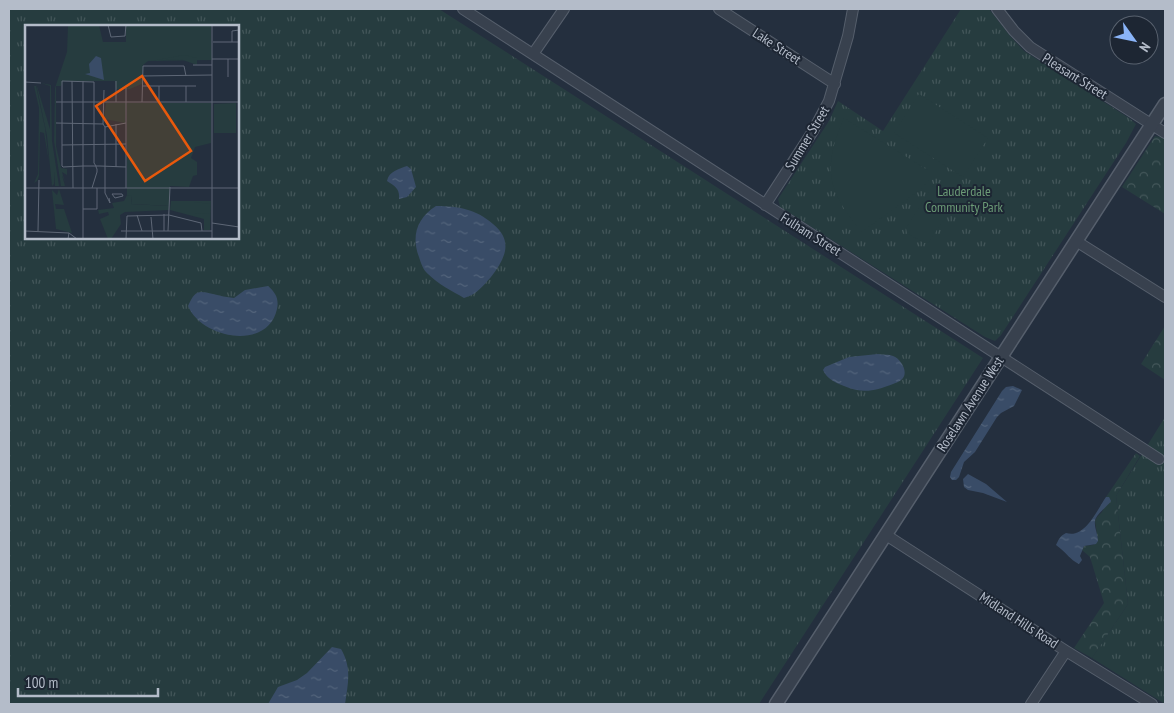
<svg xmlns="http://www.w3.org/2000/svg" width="1174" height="713" viewBox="0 0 1174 713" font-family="'PT Sans Narrow',sans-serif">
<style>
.grass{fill:url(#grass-tufts);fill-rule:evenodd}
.forest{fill:url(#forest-crowns)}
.pitch{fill:#263c3f}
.water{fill:url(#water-ripples)}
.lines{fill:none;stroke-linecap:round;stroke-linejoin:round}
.minor-casing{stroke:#565f6c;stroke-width:12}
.tertiary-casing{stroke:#565f6c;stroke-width:15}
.minor{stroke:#38414e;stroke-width:10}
.tertiary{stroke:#38414e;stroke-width:12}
.labels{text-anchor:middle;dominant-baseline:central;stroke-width:4;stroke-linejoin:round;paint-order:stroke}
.street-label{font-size:14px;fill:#b4bcc9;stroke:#1d2633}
.park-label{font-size:14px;fill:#6b9a76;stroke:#1d2633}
.inset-road{fill:none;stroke:#5e6776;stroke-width:1}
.view{fill:#e8590c;fill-opacity:0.15;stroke:#e8590c;stroke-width:2.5}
.inset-edge{fill:none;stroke:#b4bcc9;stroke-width:2.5}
</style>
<defs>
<pattern id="grass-tufts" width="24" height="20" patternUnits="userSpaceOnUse" patternTransform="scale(1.25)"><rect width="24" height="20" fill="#263c3f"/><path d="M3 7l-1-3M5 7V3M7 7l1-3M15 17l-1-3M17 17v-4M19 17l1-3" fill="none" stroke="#435659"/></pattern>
<pattern id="forest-crowns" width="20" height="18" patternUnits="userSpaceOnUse" patternTransform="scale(1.25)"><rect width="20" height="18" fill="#263c3f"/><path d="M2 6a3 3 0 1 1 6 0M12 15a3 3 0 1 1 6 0" fill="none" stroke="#435659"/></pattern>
<pattern id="water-ripples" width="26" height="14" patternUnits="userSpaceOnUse" patternTransform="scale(1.25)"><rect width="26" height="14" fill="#394c67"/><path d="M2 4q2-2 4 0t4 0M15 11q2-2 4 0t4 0" fill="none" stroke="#53647b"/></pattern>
</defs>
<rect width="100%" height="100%" fill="#242f3e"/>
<!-- grass -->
<path class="grass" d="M 9,9 L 439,9 L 983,358 L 759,704 L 9,704 ZM 26,26 L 238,26 L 238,238 L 26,238 Z
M 961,9 L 989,9 L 1010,36 L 1024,51 L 1129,118 L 1136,124 L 1126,143 L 1001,335 L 995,341 L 985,337 L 780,207 L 778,199 L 829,121 L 838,101 L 883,131 Z
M 1165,417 L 1165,704 L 1092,658 L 1128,604 L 1116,496 Z"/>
<!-- forest -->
<path class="forest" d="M 1155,136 L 1165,138 L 1165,214 L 1122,187 Z
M 1165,326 L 1165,380 L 1141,364 Z
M 1136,453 L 1140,456 L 1116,496 L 1128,604 L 1092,658 L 1074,648 L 1104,603 L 1090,557 L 1082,550 L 1084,546 L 1093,545 L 1098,541 L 1095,521 L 1097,517 L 1102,512 L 1109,497 L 1106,497 Z"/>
<!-- pitch -->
<path class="pitch" d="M 919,94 L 988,138 L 963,177 L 894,133 Z
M 844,118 L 929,171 L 929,180 L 921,189 L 862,232 C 827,191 822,168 844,118 Z
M 939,183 L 956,195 L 957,199 L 929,242 L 924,243 L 907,233 L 906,228 L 934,184 Z"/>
<!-- water -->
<path class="water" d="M 407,166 L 411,169 L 416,187 L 407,197 L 399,199 C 400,189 395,186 387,181 C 389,171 399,169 407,166 Z
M 436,206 C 458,206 476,209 493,224 C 514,241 505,259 491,277 C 483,286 476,295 464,298 C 452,291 438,284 428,274 C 423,270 421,263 419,257 C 411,236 417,218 436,206 Z
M 268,286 C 276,293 279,299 277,309 C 268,351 202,339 188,306 C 195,291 197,290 213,294 C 220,296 227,297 234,298 L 245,290 Z
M 878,354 C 882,355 889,354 893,356 C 901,359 908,371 903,378 C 901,381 896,383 893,384 C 874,391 864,394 844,386 C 836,383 827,379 823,370 L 825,367 L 849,357 Z
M 1013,386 L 1022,390 L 1014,406 L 1001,413 L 997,417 L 975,452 L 964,462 L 959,477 L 956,480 L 952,480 L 950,477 L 951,472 L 1002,391 L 1006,387 Z
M 968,474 L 986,484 L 1007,502 L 983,493 L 968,490 L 964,487 L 963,479 Z
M 1106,497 L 1109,497 L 1111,501 C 1107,507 1096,514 1095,521 C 1094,527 1098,535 1098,541 L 1096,544 L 1084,546 L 1080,556 L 1082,560 L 1079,564 C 1070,560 1065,551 1056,545 C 1059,539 1060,536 1066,533 C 1085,539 1097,510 1106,497 Z
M 332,647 L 341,649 C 352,668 348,683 345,704 L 268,704 L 278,687 L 297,680 L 307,673 Z"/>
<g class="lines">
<!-- minor casing -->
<g class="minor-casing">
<path id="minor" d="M 463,9 L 1159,459
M 719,9 L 835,84
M 997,9 L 1014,31 L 1030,47 L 1165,133
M 533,54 L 564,9
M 765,205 L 813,131 L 829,101 L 848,36 L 853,9
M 1076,241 L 1165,297
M 886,535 L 1066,651 L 1152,704
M 1031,704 L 1066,651"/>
</g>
<!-- tertiary casing -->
<g class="tertiary-casing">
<path id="tertiary" d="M 776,704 L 1165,104"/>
</g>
<!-- minor -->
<use href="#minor" class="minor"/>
<!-- tertiary -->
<use href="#tertiary" class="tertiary"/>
</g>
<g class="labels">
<!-- street labels -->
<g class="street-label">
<text transform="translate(777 46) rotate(33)">Lake Street</text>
<text transform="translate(1075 76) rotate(32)">Pleasant Street</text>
<text transform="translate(807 138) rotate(-59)">Summer Street</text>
<text transform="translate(811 234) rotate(32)">Fulham Street</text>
<text transform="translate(970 404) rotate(-57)">Roselawn Avenue West</text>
<text transform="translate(1019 620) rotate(33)">Midland Hills Road</text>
</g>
<!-- park labels -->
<g class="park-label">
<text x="964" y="191">Lauderdale<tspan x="964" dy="16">Community Park</tspan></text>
</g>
</g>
<!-- overview -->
<g transform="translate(25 25)">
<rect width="214" height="214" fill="#242f3e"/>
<path d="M 43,0 L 74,0 L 78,17 L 101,17 L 101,0 L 186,0 L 187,35 L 123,36 L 118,40 L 117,59 L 105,64 L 91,64 L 90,56 L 38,56 L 36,61 L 31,61 L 31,121 L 36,143 L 42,144 L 42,150 L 37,147 L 40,157 L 37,150 L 40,161 L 36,161 L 29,116 L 30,63 L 42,27 ZM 11,58 L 25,104 L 25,61 L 16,58 L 26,60 L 27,116 L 34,161 L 30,161 L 29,147 L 29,159 L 27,161 L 22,111 ZM 9,61 L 11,61 L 20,103 L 24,137 L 19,108 L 15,107 L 14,151 L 12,156 L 9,158 L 13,149 L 14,83 ZM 81,78 L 101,78 L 100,98 L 79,94 ZM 102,78 L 186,78 L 186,118 L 170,122 L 166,133 L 172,137 L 172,150 L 168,151 L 164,162 L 145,161 L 144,181 L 106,179 L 107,172 L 102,170 ZM 211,78 L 211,108 L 189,108 L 189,79 ZM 34,164 L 39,180 L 30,179 L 31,184 L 39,184 L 47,208 L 31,204 L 27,165 L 32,170 ZM 146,176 L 186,176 L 185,205 L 179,205 L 179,194 L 145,185 Z" fill="#263c3f"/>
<path d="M 159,30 L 172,33 L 172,40 L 155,34 L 127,36 ZM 102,170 L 107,171 L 106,179 L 144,181 L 144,185 L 100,187 L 95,190 L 96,199 L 86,214 L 83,214 L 75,194 L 84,190 L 83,187 L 74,189 L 73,185 L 89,183 L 87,178 L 99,176 Z" fill="#263c3f"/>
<path d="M 169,177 L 185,179 L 185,189 L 169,188 Z" fill="#263c3f"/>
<path d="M 71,31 L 76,33 L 79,55 L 60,49 L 65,48 L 64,39 Z" fill="#394c67"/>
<path class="inset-road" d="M 83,0 L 86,12 L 100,11 L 101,0M 188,17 L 214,17M 207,17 L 207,6 L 214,5M 187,34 L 214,34M 203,34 L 203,52M 168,40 L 187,40M 117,51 L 187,50M 47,56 L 48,163M 58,56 L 58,214M 91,56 L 91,77M 0,57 L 16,58M 117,61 L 171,61M 134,61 L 134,77M 161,61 L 161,77M 101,63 L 101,163M 31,77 L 214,77M 117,77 L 118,41 L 159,41 L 161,51M 31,98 L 78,99 L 80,102 L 101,98M 78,99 L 79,65M 80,102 L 80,168M 37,120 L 101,119M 91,142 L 91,99M 0,163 L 214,163M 67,163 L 72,147 L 72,144 L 71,142 L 71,141 L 69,138 L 69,57 L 37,56 L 37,141 L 38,142 L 58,141 L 75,141 L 101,142M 80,168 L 85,178 L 84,173M 87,169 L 97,169 L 98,171 L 90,173 ZM 58,184 L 72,184 L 72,163M 139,189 L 139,206M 112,190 L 117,206M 126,192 L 128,214M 187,198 L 214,202M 0,206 L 44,208M 13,206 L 14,155M 96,206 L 187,206M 143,206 L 145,162M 43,214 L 44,208 L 52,214M 101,214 L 102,191 L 144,190 L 176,198 L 177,206M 187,214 L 187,0"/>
<path class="view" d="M 117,51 L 166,126 L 120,156 L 71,81 Z"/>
<rect width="214" height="214" class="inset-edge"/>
</g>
<!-- border -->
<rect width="1174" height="713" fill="none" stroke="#b4bcc9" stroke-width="20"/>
<!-- north arrow -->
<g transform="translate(1134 40) rotate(123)"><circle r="24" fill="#1d2633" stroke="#59626f"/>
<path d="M0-4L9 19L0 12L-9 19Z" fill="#8ab4f8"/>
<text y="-8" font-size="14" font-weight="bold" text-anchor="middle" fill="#b4bcc9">N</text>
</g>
<!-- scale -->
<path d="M18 688v8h140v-8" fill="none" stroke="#b4bcc9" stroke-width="2.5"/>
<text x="25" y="688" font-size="15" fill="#b4bcc9" stroke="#1d2633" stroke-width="4" paint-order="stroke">100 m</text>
</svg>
